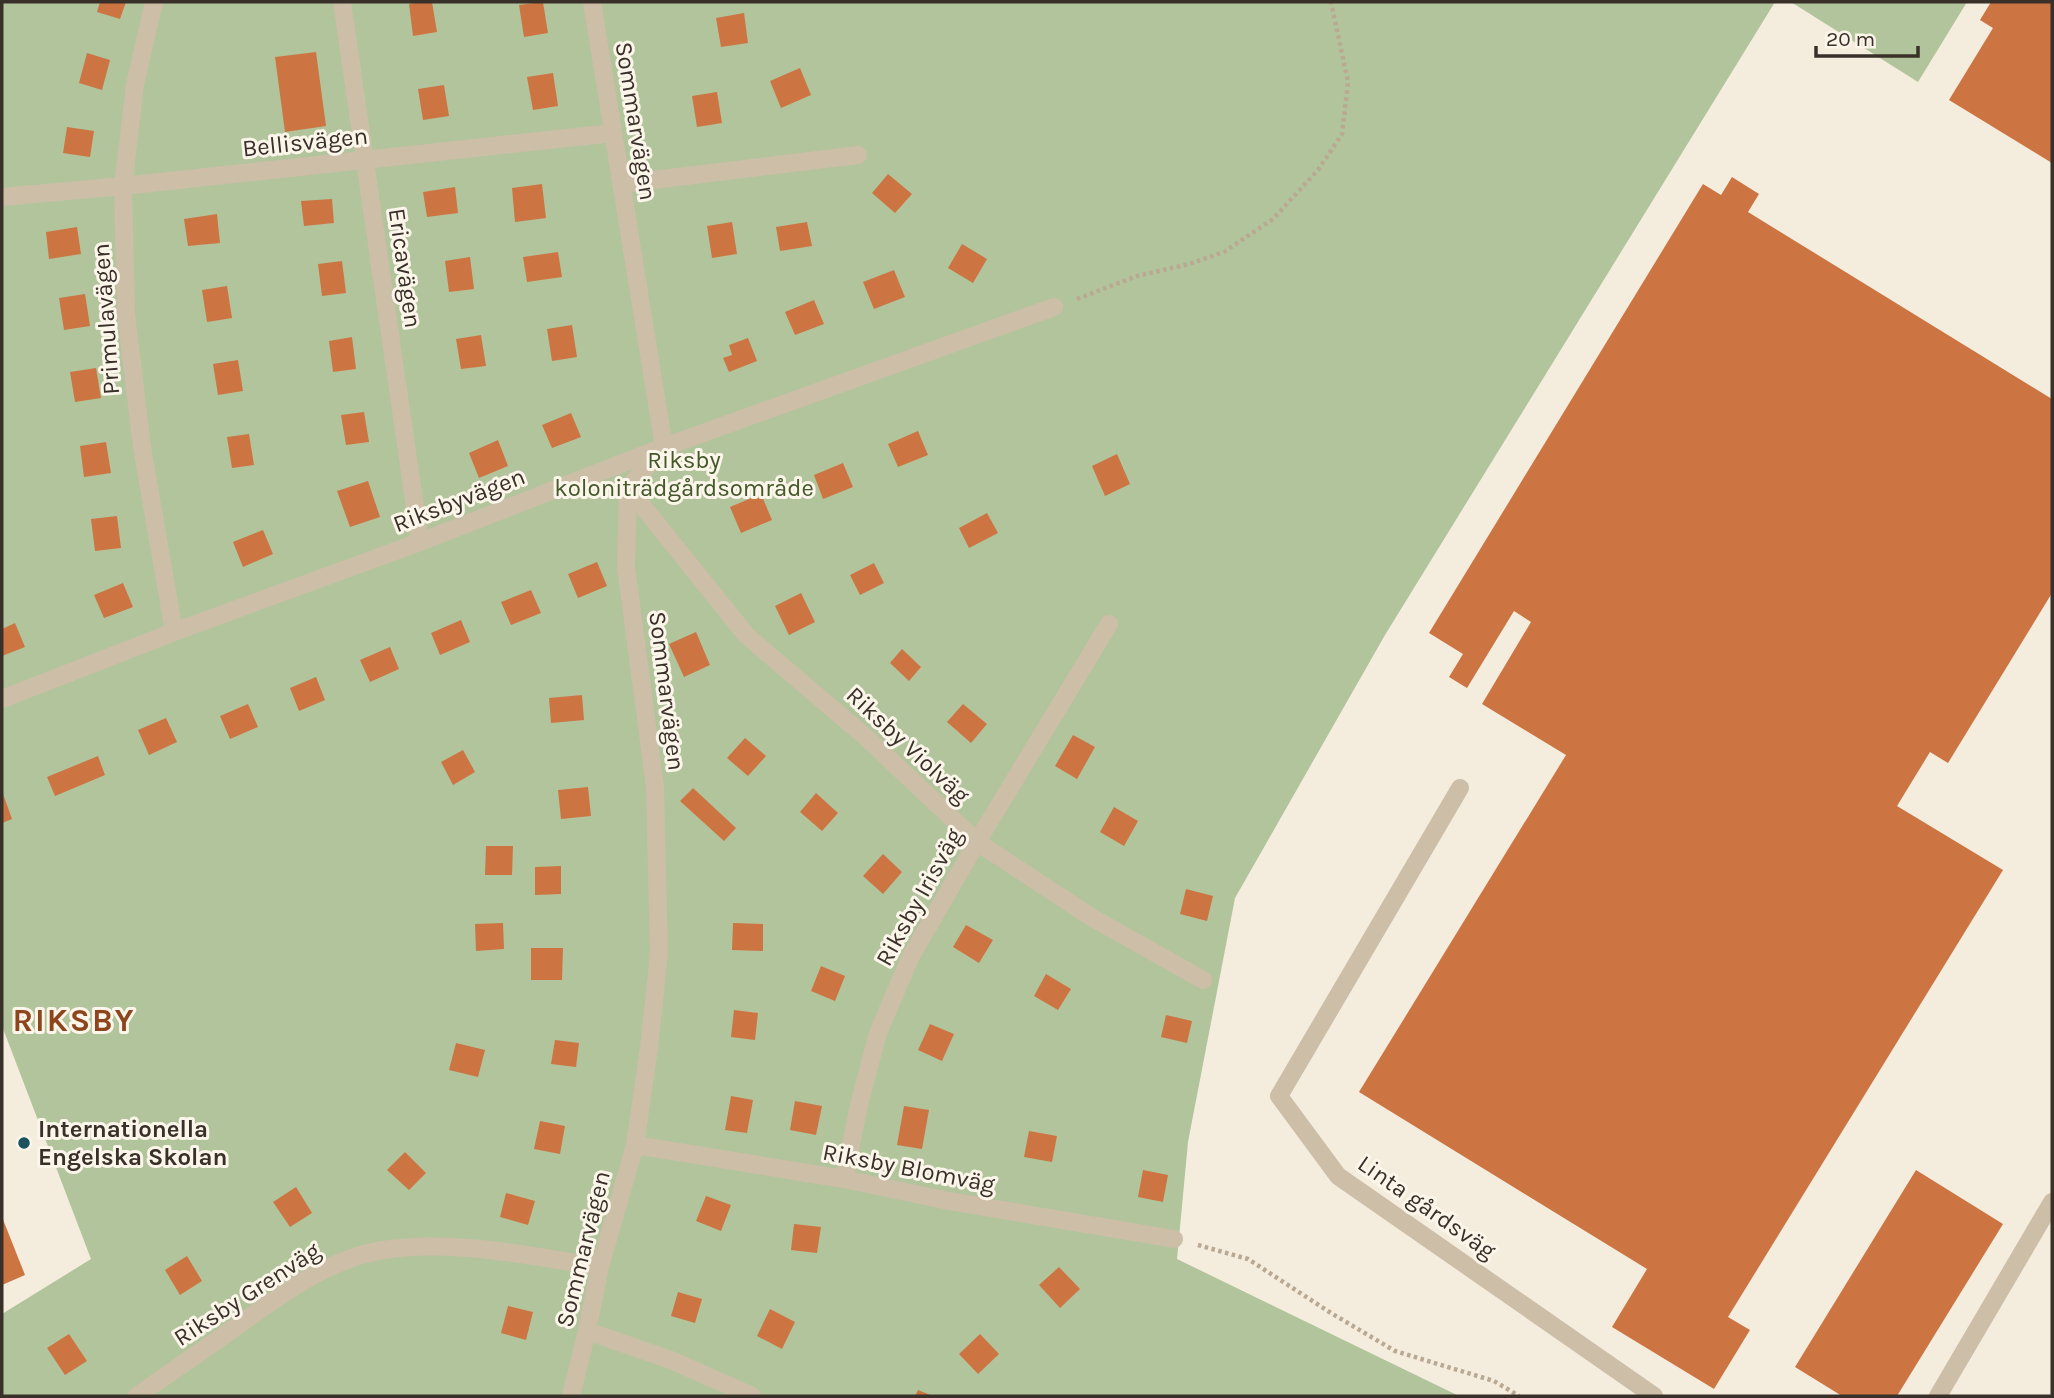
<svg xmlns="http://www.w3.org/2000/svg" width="2054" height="1398" viewBox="0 0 2054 1398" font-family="Karla,sans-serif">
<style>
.green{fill:#b2c49c}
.building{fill:#cc7543}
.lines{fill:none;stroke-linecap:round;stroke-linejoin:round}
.path{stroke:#b9a892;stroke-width:4.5;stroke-dasharray:3.5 3.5;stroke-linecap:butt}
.minor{stroke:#cdbea8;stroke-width:18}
.poi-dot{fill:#1c515e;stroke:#fbf5ea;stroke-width:2.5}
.labels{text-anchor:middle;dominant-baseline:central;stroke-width:6;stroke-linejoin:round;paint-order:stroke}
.street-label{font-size:24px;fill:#393029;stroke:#fbf5ea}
.park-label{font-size:24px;fill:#43592b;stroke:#fbf5ea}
.poi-label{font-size:24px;font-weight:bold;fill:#393029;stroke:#fbf5ea;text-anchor:start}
.district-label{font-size:32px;font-weight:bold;letter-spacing:2px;fill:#8d451d;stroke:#fbf5ea}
</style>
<rect width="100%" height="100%" fill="#f4ecdd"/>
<!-- green -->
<path class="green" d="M 2,2 L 1775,2 L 1385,635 L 1235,898 L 1188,1142 L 1177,1259 L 1459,1396 L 2,1396 L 2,1314 L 91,1259 L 2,1026 Z
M 1791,2 L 1967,2 L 1918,82 Z"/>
<!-- building -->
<path class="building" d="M 100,2 L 126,2 L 120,19 L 97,12 Z
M 422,2 L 432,2 L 437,32 L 413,36 L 409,4 Z
M 543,2 L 548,33 L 524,37 L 519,5 Z
M 1991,2 L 2052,2 L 2052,163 L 1949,100 L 1993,28 L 1980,20 Z
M 744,13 L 748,43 L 721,47 L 716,18 Z
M 316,52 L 326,126 L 285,132 L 275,57 Z
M 87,53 L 110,60 L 102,90 L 79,83 Z
M 800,68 L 811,95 L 781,108 L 770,81 Z
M 553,73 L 558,106 L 533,110 L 527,77 Z
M 444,85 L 449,116 L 423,120 L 418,89 Z
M 717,92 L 722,123 L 697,127 L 692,96 Z
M 67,127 L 94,131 L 90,157 L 63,153 Z
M 888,174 L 912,194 L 895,213 L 872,193 Z
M 1732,177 L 1759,194 L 1748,212 L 2052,399 L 2052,593 L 1948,763 L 1930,752 L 1897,806 L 2003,870 L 1728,1317 L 1750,1330 L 1714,1389 L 1612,1327 L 1647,1269 L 1359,1092 L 1566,755 L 1482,704 L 1531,622 L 1514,611 L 1467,688 L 1449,677 L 1463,654 L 1429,633 L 1703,184 L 1721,195 Z
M 542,184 L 546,218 L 515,222 L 512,188 Z
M 455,187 L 458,213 L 427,217 L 423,192 Z
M 332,199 L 334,223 L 304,226 L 301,201 Z
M 217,214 L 220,243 L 188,246 L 184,219 Z
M 732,222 L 737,254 L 712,258 L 707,226 Z
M 807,222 L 812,246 L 780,251 L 776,227 Z
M 77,227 L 81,254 L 49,259 L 46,232 Z
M 962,244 L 987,259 L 973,283 L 948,268 Z
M 558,252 L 562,277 L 527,282 L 523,257 Z
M 470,257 L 474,289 L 449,292 L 445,261 Z
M 342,261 L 346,293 L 322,296 L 318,264 Z
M 894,270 L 905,297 L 874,309 L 863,282 Z
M 227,286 L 232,318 L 207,322 L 202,290 Z
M 85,294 L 90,326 L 64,330 L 59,298 Z
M 814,300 L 824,324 L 795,335 L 785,312 Z
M 572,325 L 577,357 L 552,361 L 547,329 Z
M 481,335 L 486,366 L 461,369 L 456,339 Z
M 352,337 L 356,369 L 333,372 L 329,341 Z
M 748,338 L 757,361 L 729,372 L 723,358 L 732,355 L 729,345 Z
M 238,360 L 243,391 L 218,395 L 213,364 Z
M 96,368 L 101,398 L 75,402 L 70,372 Z
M 364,412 L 369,442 L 346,445 L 341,415 Z
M 571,413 L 581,437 L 552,448 L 542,425 Z
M 918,431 L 928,455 L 898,467 L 888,444 Z
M 249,434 L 254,465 L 232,468 L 227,437 Z
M 498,440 L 508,466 L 479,478 L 469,453 Z
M 106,442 L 111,473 L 84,477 L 80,446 Z
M 1117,454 L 1130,484 L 1105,496 L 1092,466 Z
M 843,463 L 853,487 L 823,499 L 814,475 Z
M 368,481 L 380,517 L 350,527 L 337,491 Z
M 761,494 L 772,520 L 741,533 L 730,507 Z
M 987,513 L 998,533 L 969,548 L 959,528 Z
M 117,516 L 121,548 L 95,551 L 91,519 Z
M 263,530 L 273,554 L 243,567 L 233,542 Z
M 597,562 L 607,586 L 578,598 L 568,574 Z
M 874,563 L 884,583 L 860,595 L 850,575 Z
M 123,583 L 133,607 L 104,618 L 94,595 Z
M 531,590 L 541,613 L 511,625 L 501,602 Z
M 801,593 L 815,622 L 789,635 L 775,606 Z
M 461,620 L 470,642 L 440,655 L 431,633 Z
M 15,623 L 25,647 L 2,656 L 2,629 Z
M 696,632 L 710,665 L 684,677 L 669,644 Z
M 390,647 L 399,669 L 370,682 L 360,660 Z
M 902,649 L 921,667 L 909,681 L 890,663 Z
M 316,677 L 325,700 L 299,711 L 290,688 Z
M 582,695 L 584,720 L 551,723 L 549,698 Z
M 248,704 L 258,727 L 230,739 L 220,716 Z
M 963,704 L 987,724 L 971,743 L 947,722 Z
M 166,718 L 177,742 L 149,755 L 138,730 Z
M 1073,735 L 1095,747 L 1077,779 L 1055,766 Z
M 745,738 L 766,756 L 748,776 L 727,758 Z
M 463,750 L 475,772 L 453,785 L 441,762 Z
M 98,756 L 105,775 L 55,796 L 47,777 Z
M 588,787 L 591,816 L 561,819 L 558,790 Z
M 693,788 L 736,828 L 724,841 L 680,801 Z
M 2,791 L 12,819 L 2,823 Z
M 816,793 L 838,813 L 822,831 L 800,812 Z
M 1114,807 L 1138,821 L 1124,846 L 1100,832 Z
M 486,846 L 513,846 L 512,875 L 485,875 Z
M 883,854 L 902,872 L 883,894 L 863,876 Z
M 561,866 L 561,894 L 535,895 L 535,867 Z
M 1186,889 L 1213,896 L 1207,921 L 1180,914 Z
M 503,923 L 504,949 L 476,951 L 475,924 Z
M 733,923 L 763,924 L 763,951 L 732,950 Z
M 966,925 L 993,940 L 979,963 L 953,947 Z
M 531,948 L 563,948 L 562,980 L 531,980 Z
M 821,966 L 845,976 L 835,1001 L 811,991 Z
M 1046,974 L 1071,989 L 1058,1010 L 1034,996 Z
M 734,1010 L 758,1013 L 755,1040 L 731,1037 Z
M 1166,1015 L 1192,1021 L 1187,1043 L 1161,1037 Z
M 930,1024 L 954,1034 L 942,1061 L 918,1050 Z
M 555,1040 L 579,1043 L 576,1067 L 551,1064 Z
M 456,1043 L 485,1050 L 478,1077 L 449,1070 Z
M 731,1096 L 753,1100 L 747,1133 L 725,1130 Z
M 795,1101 L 822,1106 L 816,1135 L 790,1130 Z
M 904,1106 L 929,1110 L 922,1149 L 897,1145 Z
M 540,1121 L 565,1126 L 560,1154 L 534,1149 Z
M 1029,1131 L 1057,1136 L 1052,1162 L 1024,1157 Z
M 405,1152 L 426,1173 L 409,1190 L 387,1170 Z
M 1143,1170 L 1168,1175 L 1163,1202 L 1138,1197 Z
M 1916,1170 L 2003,1224 L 1897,1396 L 1842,1396 L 1795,1367 Z
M 296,1187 L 312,1213 L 290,1227 L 273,1202 Z
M 506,1193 L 535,1201 L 528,1225 L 500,1217 Z
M 706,1196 L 731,1205 L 721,1231 L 696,1221 Z
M 2,1217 L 25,1275 L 2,1285 Z
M 794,1224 L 821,1227 L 817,1253 L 791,1250 Z
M 187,1256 L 202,1281 L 180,1295 L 165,1270 Z
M 1059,1267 L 1080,1289 L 1060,1308 L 1039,1285 Z
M 678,1292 L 702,1299 L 695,1323 L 671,1316 Z
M 508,1306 L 533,1312 L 526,1340 L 501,1333 Z
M 770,1309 L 795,1322 L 782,1349 L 757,1336 Z
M 69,1334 L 87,1361 L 65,1375 L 47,1348 Z
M 980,1334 L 999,1354 L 978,1374 L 959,1354 Z
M 918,1390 L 933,1396 L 915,1396 Z"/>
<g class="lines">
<!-- path -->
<path class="path" d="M 1077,299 L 1137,276 L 1189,264 L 1224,252 L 1273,219 L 1318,170 L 1342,134 L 1348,82 L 1331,2
M 1198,1245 L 1248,1259 L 1331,1313 L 1395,1351 L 1494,1381 L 1519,1396"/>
<!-- minor -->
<path class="minor" d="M 154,2 L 135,85 L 123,186 L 126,313 L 142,447 L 174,632
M 342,2 L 420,542
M 621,184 L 858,155
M 2,197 L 123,186 L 613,133
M 628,488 L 747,636 L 868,739 L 977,842 L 1091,917 L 1203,980
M 2,699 L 174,632 L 420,542 L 664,447 L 1054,307
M 1460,788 L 1279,1096 L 1338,1176 L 1654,1396
M 635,1145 L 844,1179 L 949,1201 L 1174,1239
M 844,1179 L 859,1105 L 878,1033 L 911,956 L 977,842 L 1109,624
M 587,1331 L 671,1360 L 752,1396
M 137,1396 C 169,1374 201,1351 233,1329 C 278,1297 327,1259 383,1250 C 455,1239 530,1256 600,1267
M 571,1396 L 587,1331 L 600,1267 L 635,1145 L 649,1048 L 659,954 L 655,787 L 626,567 L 628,488 L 664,447 L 592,2
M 1938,1396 L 2052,1202"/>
</g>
<!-- markers -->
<circle class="poi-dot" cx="24" cy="1143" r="7"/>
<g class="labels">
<!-- street labels -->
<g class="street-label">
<text transform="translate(636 121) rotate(81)">Sommarvägen</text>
<text transform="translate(305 142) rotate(-6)">Bellisvägen</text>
<text transform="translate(405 268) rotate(82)">Ericavägen</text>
<text transform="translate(106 319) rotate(-94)">Primulavägen</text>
<text transform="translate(459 500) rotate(-21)">Riksbyvägen</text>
<text transform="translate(667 691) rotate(83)">Sommarvägen</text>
<text transform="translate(908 745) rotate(43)">Riksby Violväg</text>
<text transform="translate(919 897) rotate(-61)">Riksby Irisväg</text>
<text transform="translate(909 1168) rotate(11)">Riksby Blomväg</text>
<text transform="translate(1427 1207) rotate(35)">Linta gårdsväg</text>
<text transform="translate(583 1249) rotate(-76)">Sommarvägen</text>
<text transform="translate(247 1294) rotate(-33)">Riksby Grenväg</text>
</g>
<!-- park labels -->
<g class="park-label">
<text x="684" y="460">Riksby<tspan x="684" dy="28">koloniträdgårdsområde</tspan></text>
</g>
<!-- poi labels -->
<g class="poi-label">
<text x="38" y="1129">Internationella<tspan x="38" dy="28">Engelska Skolan</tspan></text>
</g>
<!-- district labels -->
<g class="district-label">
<text x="74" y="1020">RIKSBY</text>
</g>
</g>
<!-- border -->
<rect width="2054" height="1398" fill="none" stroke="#393029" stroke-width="7"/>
<!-- scale -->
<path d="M1816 46v10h102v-10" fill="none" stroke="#393029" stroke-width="3.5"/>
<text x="1826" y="46" font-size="21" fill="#393029" stroke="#fbf5ea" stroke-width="5" paint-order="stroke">20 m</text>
</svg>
